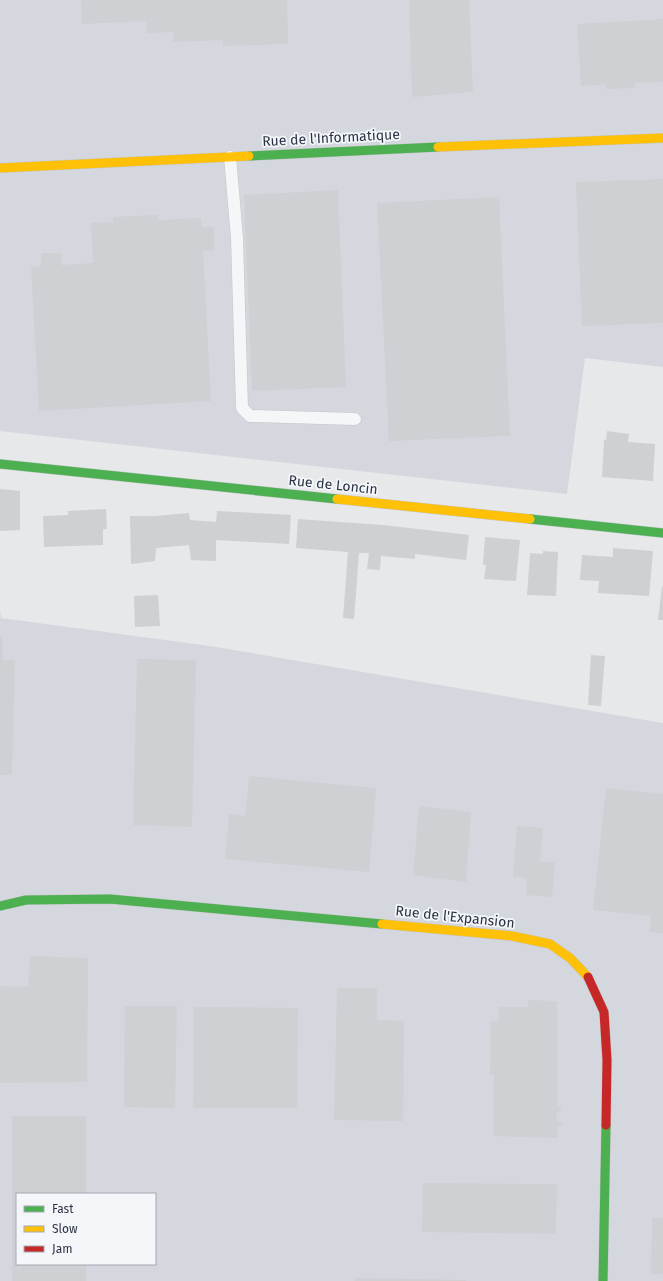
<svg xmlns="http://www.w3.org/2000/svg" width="663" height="1281" viewBox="0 0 663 1281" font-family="'Fira Sans',sans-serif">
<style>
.built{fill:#d4d7dd;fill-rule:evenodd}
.building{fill:#ced0d3}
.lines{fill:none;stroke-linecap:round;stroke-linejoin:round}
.lane-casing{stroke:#c4c6c8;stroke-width:13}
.fast-casing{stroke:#c4c6c8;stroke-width:10}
.slow-casing{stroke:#c4c6c8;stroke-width:10}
.jam-casing{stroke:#c4c6c8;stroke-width:10}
.lane{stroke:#f5f6f7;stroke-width:12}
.fast{stroke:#4caf50;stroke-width:9}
.slow{stroke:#ffc107;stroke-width:9}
.jam{stroke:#c62828;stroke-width:9}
.labels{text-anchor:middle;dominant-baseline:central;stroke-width:3.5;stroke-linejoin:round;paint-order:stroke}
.street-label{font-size:14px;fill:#2b3445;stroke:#f4f6f9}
</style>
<rect width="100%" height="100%" fill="#e6e8ea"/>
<!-- built -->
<path class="built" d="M 0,0 L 663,0 L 663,367 L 585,358 L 567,494 L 0,431 Z
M 0,610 L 1,618 L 210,646 L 663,723 L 663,1281 L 0,1281 ZM 17,1194 L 155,1194 L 155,1264 L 17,1264 Z"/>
<!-- building -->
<path class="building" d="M 81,0 L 287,0 L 288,44 L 223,46 L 223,40 L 173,42 L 173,32 L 147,33 L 147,21 L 82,24 Z
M 409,0 L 469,0 L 473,92 L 412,97 Z
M 663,19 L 663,82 L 635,83 L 635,88 L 606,89 L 605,84 L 581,86 L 577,24 Z
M 663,179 L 663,323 L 582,326 L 576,182 Z
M 338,190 L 346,387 L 252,391 L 244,195 Z
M 499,197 L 510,436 L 389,441 L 377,203 Z
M 157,215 L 158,220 L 201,218 L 202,227 L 214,227 L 214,250 L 203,251 L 211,401 L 39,411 L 31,267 L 41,266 L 41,253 L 61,253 L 61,265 L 93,263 L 91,223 L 113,222 L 113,217 Z
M 607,431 L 629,434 L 628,442 L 655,444 L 653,481 L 602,477 L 604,440 L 606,440 Z
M 0,489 L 20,491 L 20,530 L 0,531 Z
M 106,509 L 107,529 L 103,529 L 103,545 L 44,547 L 43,516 L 68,515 L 68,511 Z
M 217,511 L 291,515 L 289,544 L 216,540 L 216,561 L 191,560 L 189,545 L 156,548 L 155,561 L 131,564 L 130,516 L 155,516 L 189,513 L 190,520 L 216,522 Z
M 298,519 L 383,525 L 469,535 L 466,560 L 415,554 L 415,559 L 381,556 L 380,570 L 367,569 L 369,553 L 359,553 L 354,619 L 343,618 L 348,552 L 296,548 Z
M 485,537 L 520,540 L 516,581 L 484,579 L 486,565 L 483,565 Z
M 613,548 L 653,551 L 649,596 L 598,593 L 599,581 L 580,580 L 582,555 L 613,557 Z
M 543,551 L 558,552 L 556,596 L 527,595 L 530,553 L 543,554 Z
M 662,586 L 663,587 L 663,620 L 658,620 Z
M 158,595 L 160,626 L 135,627 L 134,596 Z
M 0,637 L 2,637 L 3,660 L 15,660 L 12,775 L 0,775 Z
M 591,655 L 605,656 L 601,706 L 588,705 Z
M 137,659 L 196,660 L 192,827 L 133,825 Z
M 249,776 L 376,788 L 369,872 L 225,859 L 229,814 L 245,816 Z
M 606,788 L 663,794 L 663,933 L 650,932 L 651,916 L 593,910 Z
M 419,806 L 471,812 L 466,882 L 413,875 Z
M 517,826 L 543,828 L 540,861 L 555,863 L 552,897 L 526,895 L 527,878 L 513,877 Z
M 30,956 L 88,958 L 87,1082 L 0,1083 L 0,986 L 28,987 Z
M 337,988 L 377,988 L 377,1020 L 404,1021 L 403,1121 L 334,1120 Z
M 527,1000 L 557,1001 L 557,1105 L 562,1110 L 556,1113 L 557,1120 L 563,1124 L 557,1127 L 558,1138 L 493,1136 L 494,1075 L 490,1075 L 491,1021 L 499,1021 L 499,1007 L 529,1007 Z
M 125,1006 L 177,1006 L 175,1108 L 124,1107 Z
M 194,1007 L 298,1008 L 297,1108 L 193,1108 Z
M 12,1116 L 86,1116 L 86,1194 L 17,1194 L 17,1264 L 86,1264 L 86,1281 L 12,1281 Z
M 423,1183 L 557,1184 L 556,1234 L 422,1232 Z
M 652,1218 L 663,1218 L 663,1274 L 651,1274 Z
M 355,1278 L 466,1280 L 466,1281 L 355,1281 Z"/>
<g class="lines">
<!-- lane casing -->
<g class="lane-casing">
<path id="lane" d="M 230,157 L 237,238 L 242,408 L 250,416 L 355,419"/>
</g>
<!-- fast casing -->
<g class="fast-casing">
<path id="fast" d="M 249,156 L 438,147
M 0,464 L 337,499
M 530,519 L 663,533
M 0,906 L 26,900 L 110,899 L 382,924
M 603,1281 L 606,1125"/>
</g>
<!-- slow casing -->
<g class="slow-casing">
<path id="slow" d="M 438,147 L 663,138
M 0,168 L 249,156
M 337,499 L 530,519
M 382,924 L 512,936 L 550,944 L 570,958 L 588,977"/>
</g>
<!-- jam casing -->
<g class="jam-casing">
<path id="jam" d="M 588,977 L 604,1012 L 607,1060 L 606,1125"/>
</g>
<!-- lane -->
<use href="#lane" class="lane"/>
<!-- fast -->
<use href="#fast" class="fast"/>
<!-- slow -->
<use href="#slow" class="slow"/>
<!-- jam -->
<use href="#jam" class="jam"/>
</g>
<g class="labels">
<!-- street labels -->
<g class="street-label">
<text transform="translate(331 138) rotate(-3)">Rue de l'Informatique</text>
<text transform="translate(333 485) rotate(6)">Rue de Loncin</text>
<text transform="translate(455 917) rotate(6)">Rue de l'Expansion</text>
</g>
</g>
<!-- legend -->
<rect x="16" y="1193" width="140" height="72" fill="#f4f6f9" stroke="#a4a8b1"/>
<rect x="24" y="1206" width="20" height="6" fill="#4caf50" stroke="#a4a8b1"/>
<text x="52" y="1213" font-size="12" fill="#2b3445">Fast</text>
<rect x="24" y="1226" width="20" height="6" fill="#ffc107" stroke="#a4a8b1"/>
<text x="52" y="1233" font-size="12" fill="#2b3445">Slow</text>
<rect x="24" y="1246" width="20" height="6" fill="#c62828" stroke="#a4a8b1"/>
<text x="52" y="1253" font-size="12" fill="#2b3445">Jam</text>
</svg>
